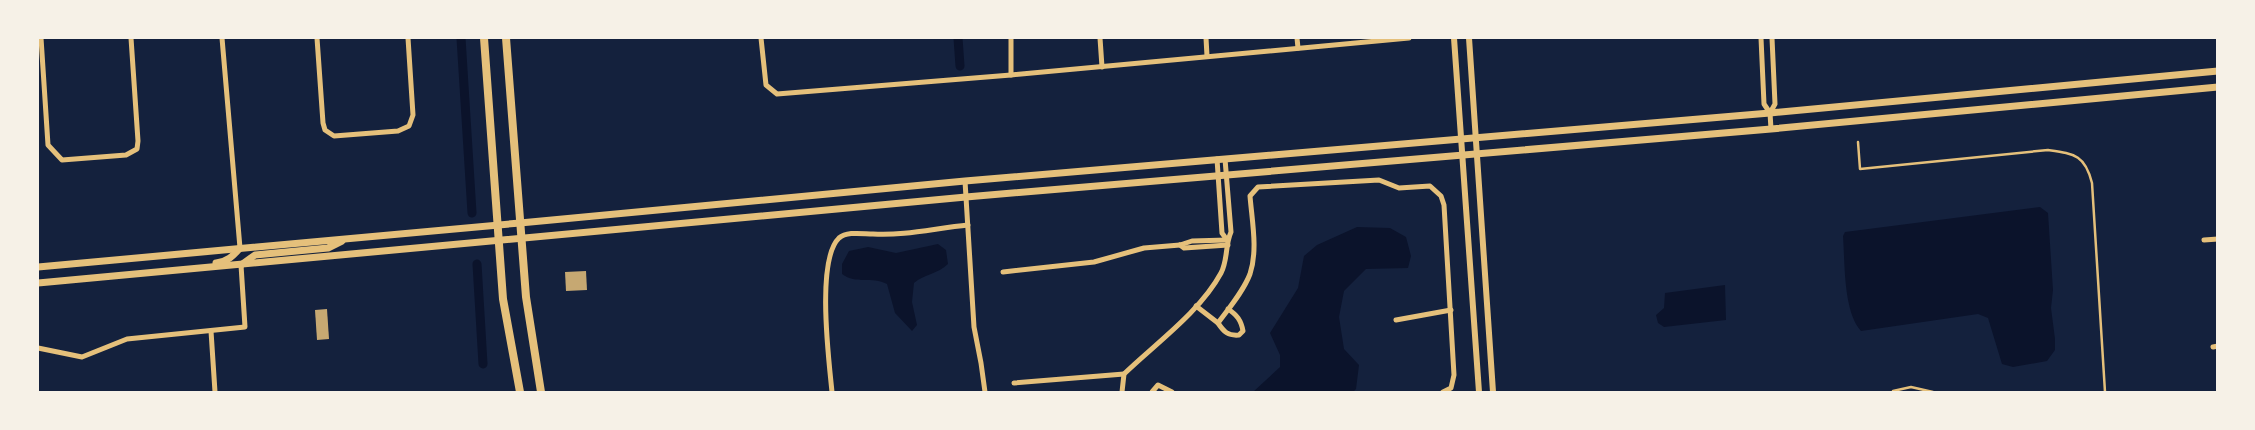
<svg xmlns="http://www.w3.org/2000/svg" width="2255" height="430" font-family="'Work Sans',sans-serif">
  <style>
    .water { fill: #0b132b }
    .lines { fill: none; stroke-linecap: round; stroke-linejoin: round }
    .canal { stroke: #0b132b; stroke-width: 9 }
    .building { fill: #c6a872 }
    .service { stroke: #e5c07b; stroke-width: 2.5 }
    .minor { stroke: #e5c07b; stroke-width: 5 }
    .tertiary { stroke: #e5c07b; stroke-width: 6 }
    .secondary { stroke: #e5c07b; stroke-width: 7 }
    .primary { stroke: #e5c07b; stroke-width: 8 }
  </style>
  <rect width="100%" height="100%" fill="#14213d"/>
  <g class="water">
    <path d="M2040,207L2048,213L2053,290L2051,308L2055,339V350L2047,361L2013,367L2002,364L1988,318L1978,314L1861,331C1843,311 1845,262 1843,236L1845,232Z"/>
    <polygon points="1357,227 1390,228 1406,237 1411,256 1408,268 1366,269 1344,291 1339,317 1344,349 1359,365 1356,389 1353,392 1253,392 1280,367 1280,355 1270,333 1298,288 1304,256 1317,245"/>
    <path d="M938,244L946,250L948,264C938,274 924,274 914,283L912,302L917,325L912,331L895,313L887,284C872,276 856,285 842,274V264L849,251L868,247L896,253Z"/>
    <polygon points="1725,285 1726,320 1664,327 1658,323 1656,315 1664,308 1665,293"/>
  </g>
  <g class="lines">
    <g class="canal">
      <polyline points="461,38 472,213"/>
      <polyline points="958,38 960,66"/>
      <polyline points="477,264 483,364"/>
    </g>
  </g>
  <g class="building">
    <polygon points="586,271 587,290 566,291 565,272"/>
    <polygon points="327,309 329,339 317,340 315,310"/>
  </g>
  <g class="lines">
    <g class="service">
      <path d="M1858,142L1860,169L2048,150C2075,154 2085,155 2092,183L2105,392"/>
      <polyline points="1893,391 1911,387 1933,392"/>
    </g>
    <g class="minor">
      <polyline points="41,38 48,145 62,160 126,155 137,149 138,141 131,38"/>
      <polyline points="222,38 240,248"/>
      <polyline points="317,38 323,123 325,130 334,136 398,131 409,126 413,115 408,38"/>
      <polyline points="761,38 766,85 777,94 1011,75 1409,38"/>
      <polyline points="1011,38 1011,75"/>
      <polyline points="1100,38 1102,67"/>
      <polyline points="1206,38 1207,56"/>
      <polyline points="1297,38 1298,48"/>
      <polyline points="1761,38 1764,104 1770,113 1771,129"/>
      <polyline points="1770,113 1775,104 1772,38"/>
      <polyline points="1217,159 1222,233 1227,240"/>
      <polyline points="965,181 974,327 981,363 985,392"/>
      <polyline points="2204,240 2218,239"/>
      <polyline points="1180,245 1184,248 1228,245"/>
      <polyline points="1003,272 1094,262 1144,248 1180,245 1192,241 1227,240"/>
      <polyline points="1196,306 1218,323"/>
      <path d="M1228,309C1237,315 1241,320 1243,331L1239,335C1228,336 1224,332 1218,323C1229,308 1243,292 1250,274C1258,250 1252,221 1250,196L1258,187L1379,180L1399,188L1430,186L1441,196L1444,205L1454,375L1451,388L1443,392"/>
      <polyline points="1396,320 1451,310"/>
      <polyline points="211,331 215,392"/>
      <polyline points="2213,347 2218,346"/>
      <polyline points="38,348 82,357 127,339 245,327 241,265"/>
      <polyline points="1014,383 1124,374"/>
      <path d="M832,392C829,361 816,260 839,238C847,231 863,234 873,234C904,236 936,228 968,225"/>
      <path d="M1122,392L1124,374C1155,344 1200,312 1221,273C1228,260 1225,245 1231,232L1225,159"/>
      <polyline points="1152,392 1158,385 1172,392"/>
    </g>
    <g class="tertiary">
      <polyline points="1454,38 1479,392"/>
      <polyline points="1469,38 1493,392"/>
    </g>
    <g class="secondary">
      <path d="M216,263C227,262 233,256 240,248"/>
      <polyline points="241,265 255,255 328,248 342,241"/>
      <polyline points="38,267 520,223 965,181 1770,113 2218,71"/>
      <polyline points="38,283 966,197 1771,129 2218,87"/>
    </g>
    <g class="primary">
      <polyline points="484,38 503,299 520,392"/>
      <polyline points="506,38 526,297 541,392"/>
    </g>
  </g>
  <rect width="2255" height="430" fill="none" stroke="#f6f1e7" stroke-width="78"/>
</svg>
